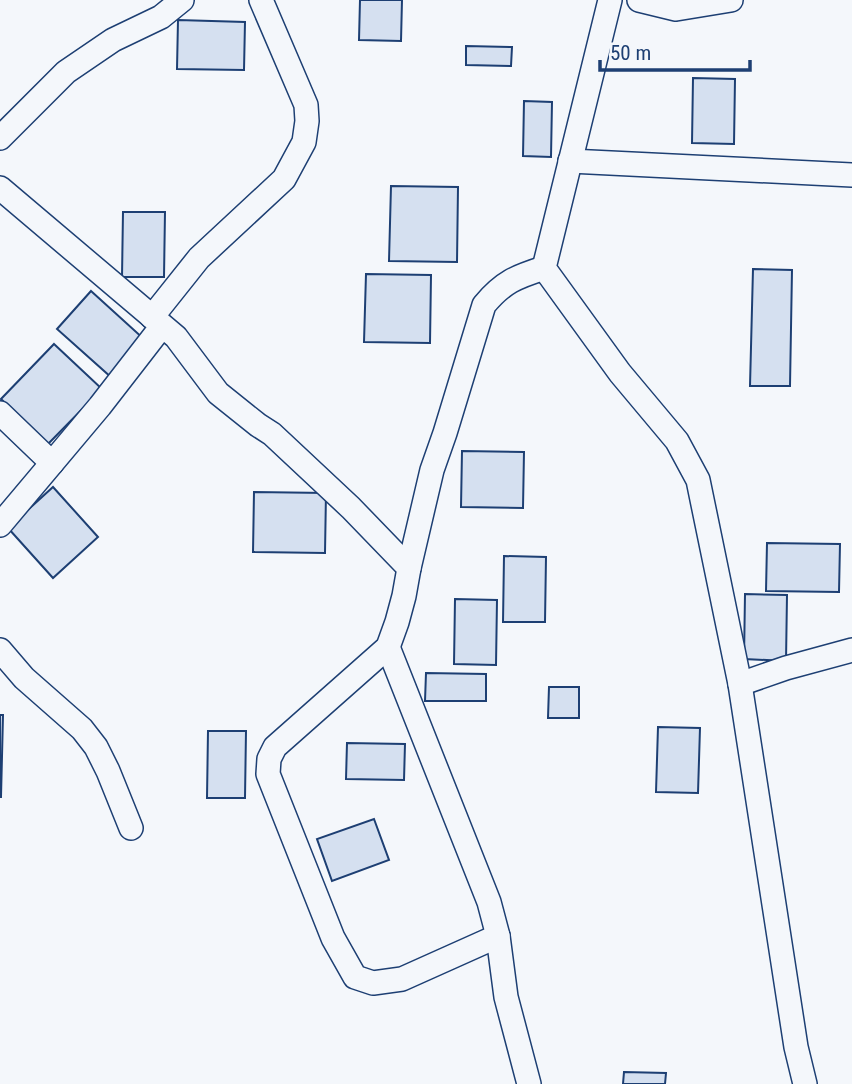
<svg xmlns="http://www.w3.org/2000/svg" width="852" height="1084" font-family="'Roboto Condensed',sans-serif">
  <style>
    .building { fill: #d5e0f0; stroke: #1d3f73; stroke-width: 2 }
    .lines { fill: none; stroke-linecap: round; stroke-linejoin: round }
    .minor-casing { stroke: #1d3f73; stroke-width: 26 }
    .minor { stroke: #f4f7fb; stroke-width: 23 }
  </style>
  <rect width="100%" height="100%" fill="#f4f7fb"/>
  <g class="building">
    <polygon points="360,0 402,0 401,41 359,40"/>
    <polygon points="178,20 245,22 244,70 177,69"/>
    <polygon points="466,46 512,47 511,66 466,65"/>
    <polygon points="693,78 735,79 734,144 692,143"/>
    <polygon points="524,101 552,102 551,157 523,156"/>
    <polygon points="391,186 458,187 457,262 389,261"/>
    <polygon points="123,212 165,212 164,277 122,277"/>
    <polygon points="753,269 792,270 790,386 750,386"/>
    <polygon points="366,274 431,275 430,343 364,342"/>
    <polygon points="91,291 145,340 112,378 57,329"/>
    <polygon points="54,344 102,389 48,444 1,399"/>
    <polygon points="462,451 524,452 523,508 461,507"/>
    <polygon points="53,487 98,537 53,578 8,528"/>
    <polygon points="254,492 326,493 325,553 253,552"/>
    <polygon points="767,543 840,544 839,592 766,591"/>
    <polygon points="504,556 546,557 545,622 503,622"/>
    <polygon points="745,594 787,595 786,661 744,659"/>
    <polygon points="455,599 497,600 496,665 454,664"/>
    <polygon points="426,673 486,674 486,701 425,701"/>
    <polygon points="549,687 579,687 579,718 548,718"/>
    <polygon points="0,715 3,715 1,797 0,797"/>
    <polygon points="658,727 700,728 698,793 656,792"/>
    <polygon points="208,731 246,731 245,798 207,798"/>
    <polygon points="347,743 405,744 404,780 346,779"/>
    <polygon points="374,819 389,860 332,881 317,839"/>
    <polygon points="624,1072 666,1073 665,1084 623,1084"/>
  </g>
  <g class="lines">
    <g class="minor-casing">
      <g id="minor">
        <polyline points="610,0 544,268 620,373 677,441 698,480 740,684 796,1047 805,1084"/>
        <polyline points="639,0 676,9 731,0"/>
        <polyline points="0,138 66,72 113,40 161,17 182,0"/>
        <polyline points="570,161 852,175"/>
        <polyline points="0,188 176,337 218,393 258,425 272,434 351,508 409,568 404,596 397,622 388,647 275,747 269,759 268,774 333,938 355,977 373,983 402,979 498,936"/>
        <polyline points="152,317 199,258 284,179 304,142 307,121 306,105 261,0"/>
        <polyline points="0,413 52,463"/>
        <polyline points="0,525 100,406 162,326"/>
        <path d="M409,568L432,470L445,433L484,305C503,282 516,277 544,268"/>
        <polyline points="388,647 489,902 498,936 506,997 529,1084"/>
        <polyline points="0,650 24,678 82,729 96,747 108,771 131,828"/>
        <polyline points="740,684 786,668 852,650"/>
      </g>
    </g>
    <use href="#minor" class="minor"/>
  </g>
  <path d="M600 60v10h150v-10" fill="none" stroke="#1d3f73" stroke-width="3.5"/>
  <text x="610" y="60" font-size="21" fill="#1d3f73" stroke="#f4f7fb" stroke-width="5" paint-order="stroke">50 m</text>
</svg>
